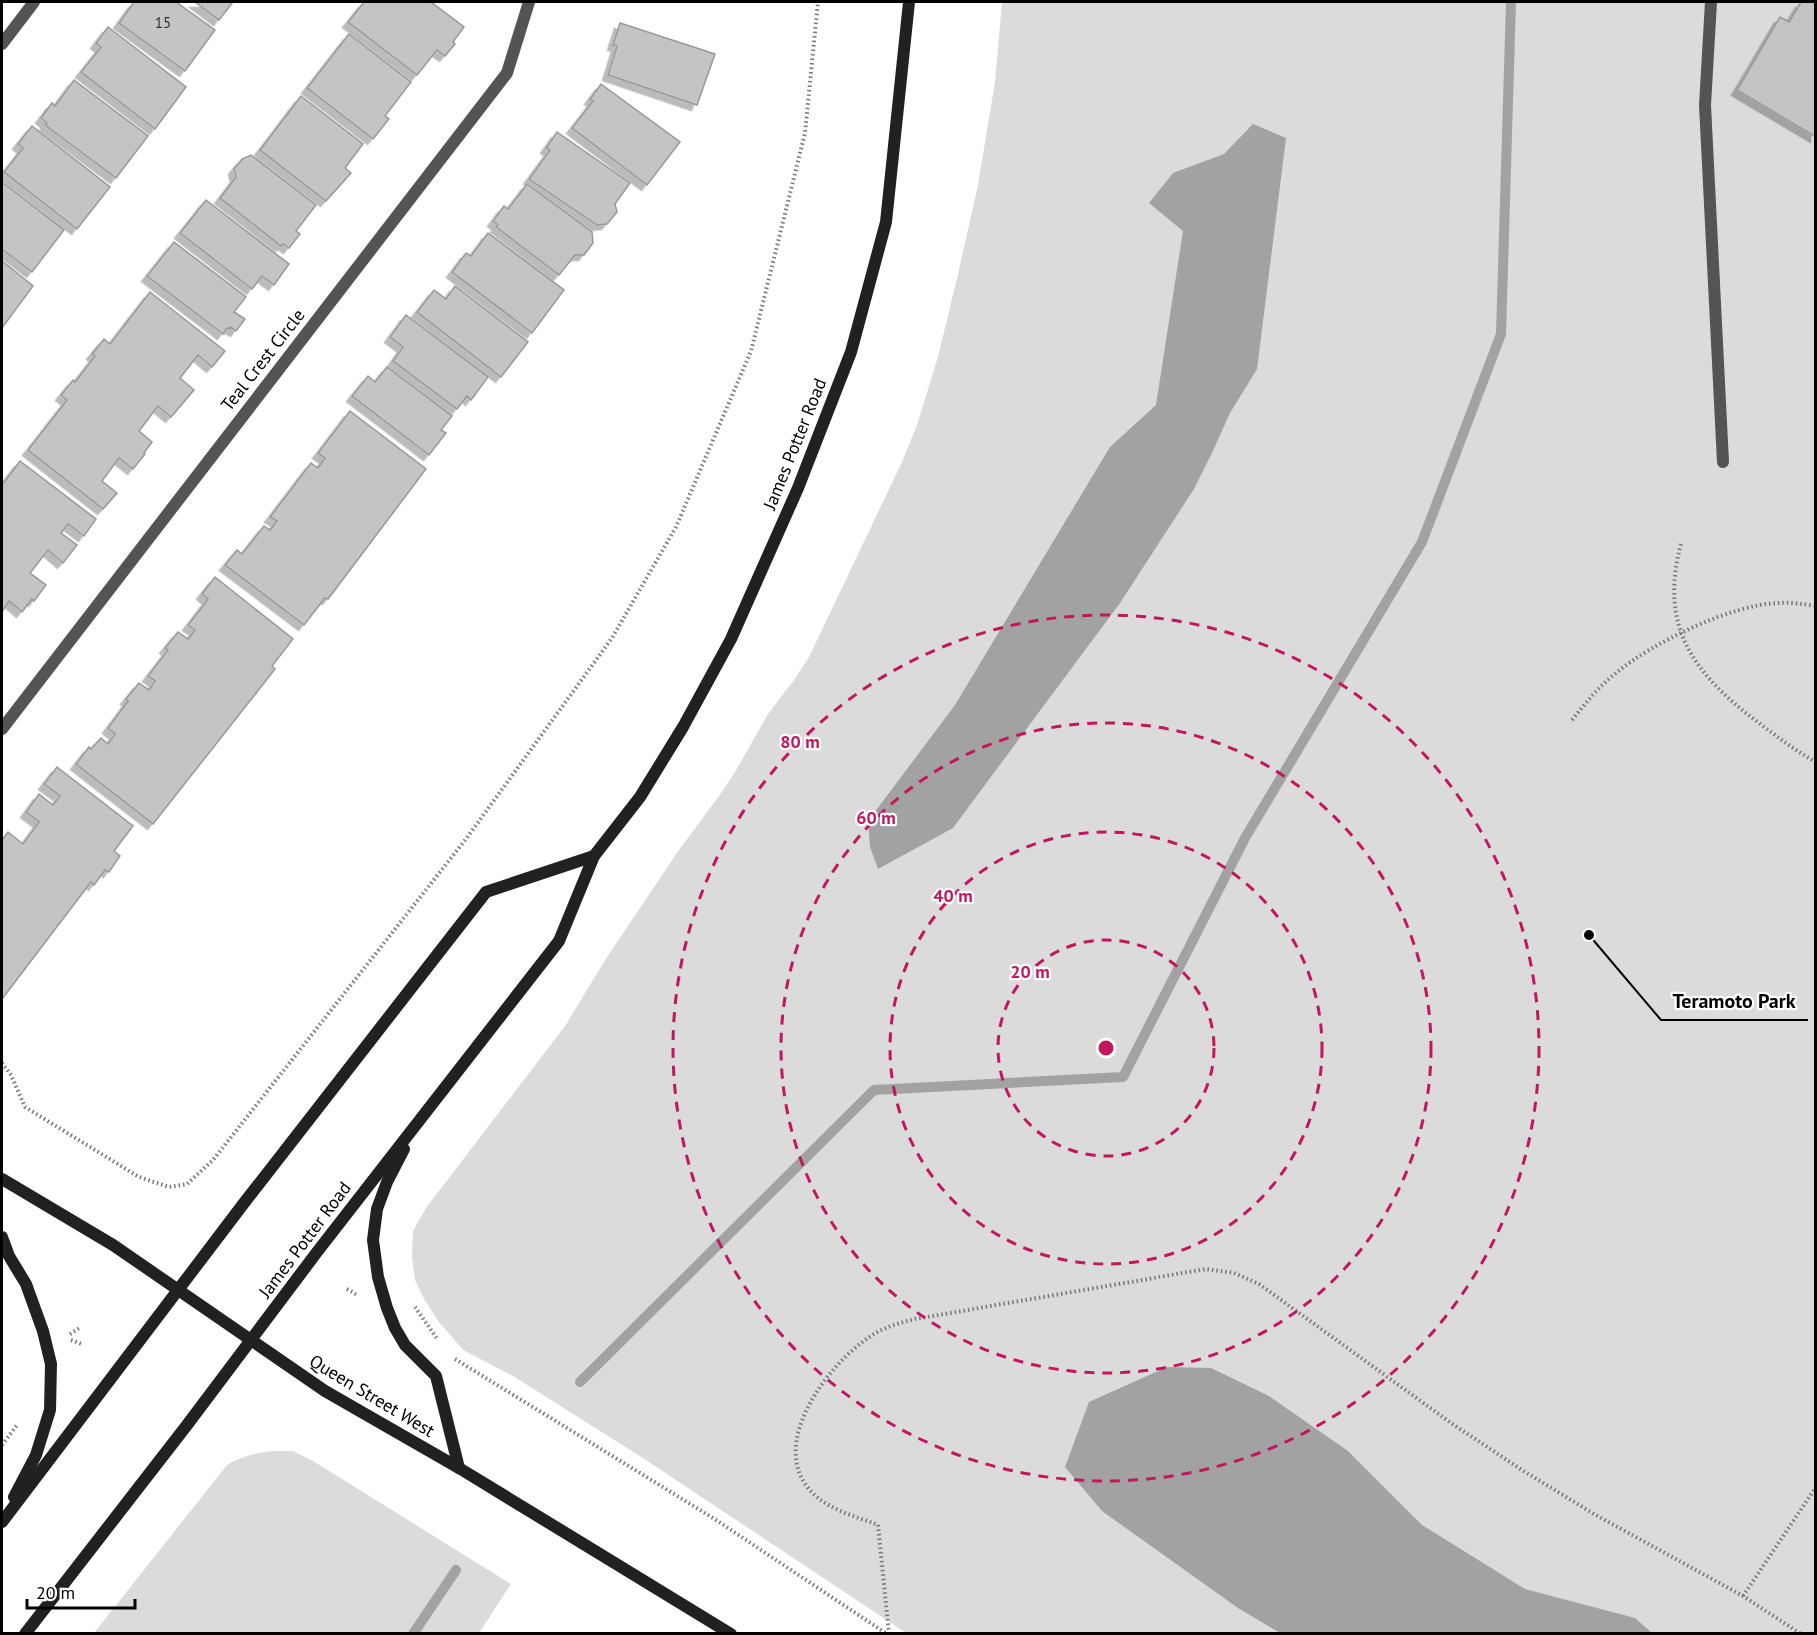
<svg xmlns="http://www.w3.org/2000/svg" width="1817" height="1635" font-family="'PT Sans',sans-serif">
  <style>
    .green { fill: #dbdbdb }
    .water { fill: #a2a2a2 }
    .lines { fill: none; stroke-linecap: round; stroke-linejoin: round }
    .stream { stroke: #a2a2a2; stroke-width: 10 }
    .building { fill: #c4c4c4; stroke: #989898; stroke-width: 1.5; filter: url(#shadow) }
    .path { stroke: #767676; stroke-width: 4; stroke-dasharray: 1.5 3; stroke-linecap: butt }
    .service { stroke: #545454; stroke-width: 12 }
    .minor { stroke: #545454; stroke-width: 12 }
    .secondary { stroke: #212121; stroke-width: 12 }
    .ring { fill: none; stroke: #c2185b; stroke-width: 3; stroke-dasharray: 10 8 }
    .labels { text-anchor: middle; stroke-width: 4.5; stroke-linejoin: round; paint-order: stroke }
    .number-label { font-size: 15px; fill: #313131 }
    .street-label { font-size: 18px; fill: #000; stroke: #fff }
    .centre { fill: #c2185b; stroke: #fff; stroke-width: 3 }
    .ring-label { font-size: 18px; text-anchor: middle; font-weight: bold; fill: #c2185b; stroke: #fff; stroke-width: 4.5; stroke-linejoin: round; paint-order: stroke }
    .leader { fill: none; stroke: #000; stroke-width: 2 }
    .callout-dot { fill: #000; stroke: #fff; stroke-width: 2 }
    .callout-label { font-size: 20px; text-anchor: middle; font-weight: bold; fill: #000; stroke: #fff; stroke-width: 4.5; stroke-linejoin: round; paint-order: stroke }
  </style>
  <defs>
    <filter id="shadow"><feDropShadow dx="-5.5" dy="5.5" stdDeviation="0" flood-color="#0004"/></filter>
  </defs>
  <rect width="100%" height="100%" fill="#fff"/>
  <g class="green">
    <polygon points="1002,2 1815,2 1815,1633 906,1633 646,1460 513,1376 463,1350 439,1322 424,1299 415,1280 412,1257 413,1231 426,1208 565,1026 607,957 679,850 719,796 735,772 768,714 794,680 809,657 902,462 917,425 938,357 958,274 978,185 995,82"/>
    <path d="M276,1451H293L313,1461L511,1584L479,1633H94L227,1465C243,1456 257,1452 276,1451Z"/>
  </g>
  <g class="water">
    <polygon points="1253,124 1286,138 1257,369 1230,413 1212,453 1194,489 1120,603 953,828 878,869 870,847 868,821 955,705 1110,447 1156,405 1183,231 1149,203 1173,173 1224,154"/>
    <polygon points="1167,1367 1211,1368 1269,1396 1348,1451 1422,1525 1525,1589 1635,1618 1652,1633 1280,1633 1238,1608 1102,1511 1065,1467 1089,1402"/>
  </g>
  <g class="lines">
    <g class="stream">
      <polyline points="580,1382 874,1090 1123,1077 1245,838 1422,542 1501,334 1511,2"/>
      <polyline points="413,1634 456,1570"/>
    </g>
  </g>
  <g class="building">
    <polygon points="134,2 176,2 215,30 185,71 119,23"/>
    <polygon points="195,2 233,2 219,20"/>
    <polygon points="364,2 431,2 464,27 453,42 455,44 445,56 437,50 417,75 348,22"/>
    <polygon points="1801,2 1816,2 1816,137 1737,90 1780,17 1789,22"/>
    <polygon points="620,23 715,54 697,105 608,75 617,46 613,45"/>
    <polygon points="108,27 186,87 155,129 81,72 101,47 96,43"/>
    <polygon points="349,34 411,82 385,116 389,119 373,139 307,88"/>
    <polygon points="74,80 148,136 116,178 45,125 47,123 41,118 52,103 55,106"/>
    <polygon points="601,84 680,142 647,185 572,128 593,101 590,99"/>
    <polygon points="301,96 363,144 345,168 351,173 326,201 260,150"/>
    <polygon points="32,126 110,187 77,229 4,172 23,148 18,144"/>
    <polygon points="557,132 630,183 615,204 617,212 607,224 597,225 529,179 550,150 546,148"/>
    <polygon points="251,155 316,205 296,231 300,234 289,248 283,244 281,246 220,198 236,177 234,169 242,159"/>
    <polygon points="2,182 64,230 32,272 2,249"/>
    <polygon points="527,184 592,232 593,243 584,255 575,255 559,275 496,227 498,225 493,221 504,206 508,209"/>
    <polygon points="206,200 289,264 274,285 262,276 252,289 180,233"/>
    <polygon points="488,233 564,290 532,333 452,272 466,253 471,256"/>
    <polygon points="174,242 246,297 234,312 245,319 236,331 230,327 230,329 227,328 223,334 147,276"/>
    <polygon points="2,261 33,286 2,328"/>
    <polygon points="455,286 528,342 501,377 417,312 434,290 446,299"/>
    <polygon points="150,292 225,351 212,367 198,355 180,378 194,390 171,417 158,406 139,431 152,442 144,453 145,454 133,469 119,458 102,481 117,493 103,509 28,450 67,400 61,395 73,380 75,382 95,356 92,354 104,339 110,344"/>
    <polygon points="406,315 488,377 471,400 467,396 457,409 393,361 403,347 390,337"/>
    <polygon points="387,367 452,416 441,430 446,433 429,455 352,396 368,376 375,382"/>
    <polygon points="350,411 426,469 328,599 325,598 304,625 225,565 237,550 242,554 264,526 270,530 277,521 270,517 311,463 318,468 325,458 318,453"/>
    <polygon points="20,461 96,519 84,536 68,524 61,533 77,545 63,563 48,550 30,573 46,585 34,601 32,599 22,612 9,601 2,612 2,485"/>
    <polygon points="215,577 293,639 272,666 275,669 153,824 76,764 89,747 91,749 101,738 108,744 115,734 108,728 128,701 126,699 139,683 149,690 155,681 148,676 168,650 165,648 178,632 188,639 195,630 188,625 208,599 202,594"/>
    <polygon points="57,767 133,826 114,851 120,856 109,872 105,870 94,885 91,882 2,999 2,840 8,832 23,844 39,822 26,812 39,794 53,805 60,796 44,784"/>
  </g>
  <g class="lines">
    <g class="path">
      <path d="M1681,544C1659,625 1692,672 1755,720C1775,735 1794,750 1816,762"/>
      <path d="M1572,720C1586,703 1599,686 1616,673C1652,643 1732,604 1779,603C1791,602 1803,604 1816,606"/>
      <polyline points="2,1063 11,1075 25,1107 139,1177 169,1187 187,1184 213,1160 466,839 612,638 676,527 751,351 805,133 818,2"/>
      <polyline points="347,1289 357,1295"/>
      <polyline points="415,1307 438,1340"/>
      <polyline points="70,1334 81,1327"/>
      <polyline points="71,1340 82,1344"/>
      <polyline points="455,1359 713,1518 887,1634"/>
      <polyline points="2,1445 17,1425"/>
      <polyline points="1743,1596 1816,1487"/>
      <path d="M889,1634L878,1525C855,1516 825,1509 809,1489C769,1442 828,1365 868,1338C882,1328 898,1323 915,1319L1206,1269L1234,1273L1259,1284L1451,1423L1522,1470L1594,1514L1743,1596L1801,1634"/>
    </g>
    <polyline class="service" points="1711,2 1705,105 1723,462"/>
    <g class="minor">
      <polyline points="2,44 34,2"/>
      <polyline points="2,729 507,73 529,2"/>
    </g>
    <g class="secondary">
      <polyline points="404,1149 387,1182 377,1209 373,1240 378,1277 387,1308 395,1328 405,1345 436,1376 459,1468"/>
      <polyline points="2,1179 113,1245 325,1391 459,1468 731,1634"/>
      <polyline points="2,1237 9,1256 26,1284 43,1331 51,1364 50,1410 36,1455 14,1497"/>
      <polyline points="2,1522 244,1203 486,892 594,856"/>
      <polyline points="25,1634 187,1425 317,1252 559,941 594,856 640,797 683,727 731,639 798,488 851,352 886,222 909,2"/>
    </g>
  </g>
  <g class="ring">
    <circle cx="1106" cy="1048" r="108"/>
    <circle cx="1106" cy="1048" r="216"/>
    <circle cx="1106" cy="1048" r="325"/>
    <circle cx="1106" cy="1048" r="433"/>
  </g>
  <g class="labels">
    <g class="number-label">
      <text x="163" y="28">15</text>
    </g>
    <g class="street-label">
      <text transform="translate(263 360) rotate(-52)" y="6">Teal Crest Circle</text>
      <text transform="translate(795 444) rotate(-68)" y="6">James Potter Road</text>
      <text transform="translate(305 1240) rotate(-53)" y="6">James Potter Road</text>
      <text transform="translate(372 1396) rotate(31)" y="6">Queen Street West</text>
    </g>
  </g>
  <circle cx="1106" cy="1048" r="9" class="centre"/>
  <g class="ring-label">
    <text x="800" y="748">80 m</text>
    <text x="876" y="824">60 m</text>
    <text x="953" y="902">40 m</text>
    <text x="1030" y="978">20 m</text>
  </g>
  <path class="leader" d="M1589 935L1661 1020H1808"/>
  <circle class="callout-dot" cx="1589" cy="935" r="6"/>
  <g class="callout-label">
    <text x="1734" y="1008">Teramoto Park</text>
  </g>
  <rect width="1817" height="1635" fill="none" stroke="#000000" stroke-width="6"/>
  <path d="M27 1599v9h108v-9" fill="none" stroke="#000000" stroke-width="3"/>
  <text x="36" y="1599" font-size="18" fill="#000000" stroke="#ffffff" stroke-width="4.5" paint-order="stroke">20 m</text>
</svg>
